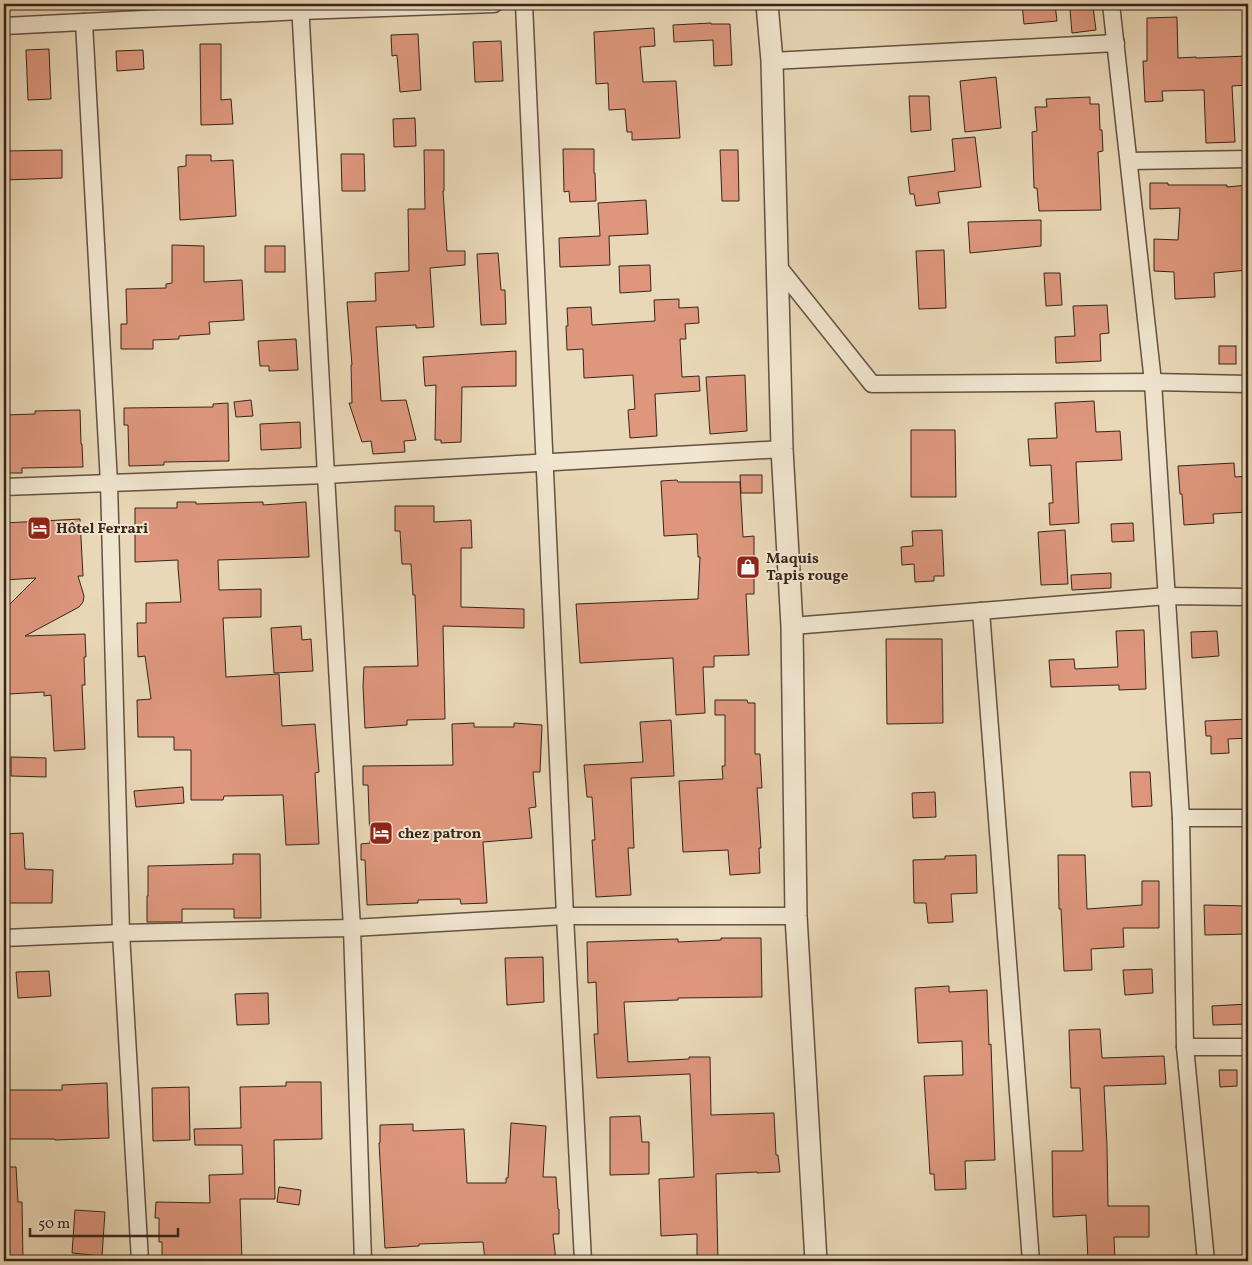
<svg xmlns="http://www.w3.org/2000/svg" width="1252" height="1265" font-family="Vollkorn,serif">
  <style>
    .building { fill: #de977d; stroke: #37241b }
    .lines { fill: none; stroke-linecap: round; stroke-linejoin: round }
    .minor-casing { stroke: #645142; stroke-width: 19 }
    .tertiary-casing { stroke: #645142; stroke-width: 24 }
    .minor { stroke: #f1e6d0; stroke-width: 16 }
    .tertiary { stroke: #f1e6d0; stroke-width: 21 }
    .labels { text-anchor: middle; stroke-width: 4; stroke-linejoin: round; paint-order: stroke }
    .poi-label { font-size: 15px; font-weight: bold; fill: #37241b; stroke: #f1e6d0; text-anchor: start }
  </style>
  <rect width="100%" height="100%" fill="#e9d8b7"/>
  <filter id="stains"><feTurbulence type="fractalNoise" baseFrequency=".004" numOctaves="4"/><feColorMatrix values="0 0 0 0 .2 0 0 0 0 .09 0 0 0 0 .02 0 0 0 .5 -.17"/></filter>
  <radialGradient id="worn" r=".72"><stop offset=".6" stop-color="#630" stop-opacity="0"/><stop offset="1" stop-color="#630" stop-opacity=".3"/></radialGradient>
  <g class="building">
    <polygon points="1022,4 1055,4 1057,21 1024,24"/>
    <polygon points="1093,7 1096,30 1072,33 1070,9"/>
    <polygon points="1177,17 1178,58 1196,57 1196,58 1248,56 1248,85 1232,86 1235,142 1206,143 1204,90 1162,91 1163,101 1145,102 1143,61 1147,61 1147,18"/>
    <polygon points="711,23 711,24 730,24 732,65 714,66 713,40 674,42 673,25"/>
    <polygon points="654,28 655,46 640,47 643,82 676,81 680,138 632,140 632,132 627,132 625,109 609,110 608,83 596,84 594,32"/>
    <polygon points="418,34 421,90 400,92 397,55 392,56 391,35"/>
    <polygon points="501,41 503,81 475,82 473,42"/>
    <polygon points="200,44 221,44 221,100 231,99 233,124 201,125"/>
    <polygon points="49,49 51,99 28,100 26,50"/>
    <polygon points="143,50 144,69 117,71 116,51"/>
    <polygon points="996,77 1001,128 965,132 960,81"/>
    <polygon points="909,96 929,96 931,130 911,132"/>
    <polygon points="1090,97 1090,104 1099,104 1100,130 1102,130 1103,151 1098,152 1101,210 1039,211 1037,188 1034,188 1032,132 1037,131 1035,107 1047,107 1046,99"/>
    <polygon points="415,118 416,146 394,147 393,119"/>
    <polygon points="975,137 981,187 938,192 940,203 916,206 914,194 910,194 908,177 955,171 952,139"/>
    <polygon points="563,149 594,149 594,173 595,173 596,201 570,202 569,191 564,192"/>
    <polygon points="62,150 62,178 4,180 4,151"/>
    <polygon points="424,150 444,150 444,191 443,191 447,251 465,251 465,265 430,268 434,327 416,328 416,325 376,327 381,401 406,400 416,440 404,441 405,452 373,454 371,441 362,442 349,403 352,403 351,365 352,365 347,302 376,301 375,273 409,271 408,209 425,209"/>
    <polygon points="720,150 738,150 739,201 722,201"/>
    <polygon points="341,154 364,154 365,191 342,191"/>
    <polygon points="186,155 211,155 211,161 233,160 236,216 180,220 178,167 186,166"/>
    <polygon points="1150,183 1168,183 1168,185 1227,185 1227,187 1248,185 1248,270 1214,273 1215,297 1175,299 1174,272 1154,271 1154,239 1178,240 1180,208 1150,209"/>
    <polygon points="646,200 648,234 609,236 610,265 560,267 559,238 600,236 598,203"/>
    <polygon points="1041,220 1041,246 970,253 968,222"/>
    <polygon points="172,245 204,246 204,282 242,280 244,320 209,322 210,334 179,336 179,339 153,340 153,349 121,349 121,324 127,324 126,289 166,288 166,284 172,283"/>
    <rect x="265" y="246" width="20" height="26"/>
    <polygon points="944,250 946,308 919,309 916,251"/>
    <polygon points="498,253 501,290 505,290 506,324 481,325 477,254"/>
    <polygon points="650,265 651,291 620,293 619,266"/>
    <polygon points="1044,273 1060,273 1062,305 1046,306"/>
    <polygon points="679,299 679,308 698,307 699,323 685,324 686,339 680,339 682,377 699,376 700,391 655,394 657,436 630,438 628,410 635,409 633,375 584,378 583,349 567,350 566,326 568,326 567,308 591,307 592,325 655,321 654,300"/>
    <polygon points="1107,305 1109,333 1100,334 1101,361 1056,363 1055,337 1075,336 1073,306"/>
    <polygon points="296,339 298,370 269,371 269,366 260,366 258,341"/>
    <rect x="1219" y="346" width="17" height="18"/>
    <polygon points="516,351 516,386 462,387 461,442 441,443 441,440 435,440 436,385 425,386 423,357"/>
    <polygon points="745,375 747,431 710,434 706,377"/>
    <polygon points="251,400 253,416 236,417 234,402"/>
    <polygon points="1094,401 1096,432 1120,431 1122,460 1076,462 1079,523 1050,525 1049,503 1053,503 1051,465 1030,466 1028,439 1057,438 1055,403"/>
    <polygon points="228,403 229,461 164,462 164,465 129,466 128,425 124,425 124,408 213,407 213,404"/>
    <polygon points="80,410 81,444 82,444 83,467 22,468 22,473 4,473 4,415 35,414 35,411"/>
    <polygon points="300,422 301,448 261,450 260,424"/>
    <polygon points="911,430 955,430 956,497 911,497"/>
    <polygon points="1234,463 1235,477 1248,476 1248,512 1213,514 1214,523 1184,525 1182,494 1180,494 1178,466"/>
    <polygon points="740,475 762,475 762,493 741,493"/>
    <polygon points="677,480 678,482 740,482 743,537 754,536 754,594 746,594 749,655 714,656 714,667 703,667 705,713 676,715 673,658 580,663 576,604 698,599 700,557 698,557 697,534 664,536 661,481"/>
    <polygon points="177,502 196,502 196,504 263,502 263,505 306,502 309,557 218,560 219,590 261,589 261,617 223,618 226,677 279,674 282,726 315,724 319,772 315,773 319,844 286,845 283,795 224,796 223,800 191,800 191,750 174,750 174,737 138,737 137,700 151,699 145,656 138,657 137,623 146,623 146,603 181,602 178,568 178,560 135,562 135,508 177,508"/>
    <polygon points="395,506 434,506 434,522 471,520 472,548 461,548 461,607 524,609 524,628 443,626 445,719 407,720 407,725 365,728 363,686 364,667 418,666 415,595 413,595 411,564 402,564 400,531 395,531"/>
    <polygon points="80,519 83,576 78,576 84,596 83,602 79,607 25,636 85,634 86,657 84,657 85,685 82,685 85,749 54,751 51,695 44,696 44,692 9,694 7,658 9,658 8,630 4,627 4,610 36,578 4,580 4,523"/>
    <polygon points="1133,523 1134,541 1112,542 1111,524"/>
    <polygon points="942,530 944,576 934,576 934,581 915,582 914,564 902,565 901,547 913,546 912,531"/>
    <polygon points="1065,530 1068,584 1041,585 1038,532"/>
    <polygon points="1111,573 1111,588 1072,590 1071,575"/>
    <polygon points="301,626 302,640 311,639 313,671 274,673 271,628"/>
    <polygon points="1144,630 1146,689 1119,690 1119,685 1051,687 1049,660 1074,659 1075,669 1118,667 1116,631"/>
    <polygon points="1217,631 1219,656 1192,658 1191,632"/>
    <polygon points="886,639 942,639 943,723 887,724"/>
    <polygon points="715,700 747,700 748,703 755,703 755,754 760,754 762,788 757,788 761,848 759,848 760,873 730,875 728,850 683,852 679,781 723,779 722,766 725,766 725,715 715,715"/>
    <polygon points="1247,719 1248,738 1228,739 1229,753 1211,754 1211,736 1206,736 1205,721"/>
    <polygon points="671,720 674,776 631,778 634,848 628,848 631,895 596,897 592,840 595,840 592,797 587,797 584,765 643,762 640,722"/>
    <polygon points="474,723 474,727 514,727 514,723 542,725 540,772 533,772 536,807 529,808 532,838 483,842 487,903 461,904 460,899 418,900 418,903 367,905 365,860 361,860 361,844 370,843 368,785 363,785 363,766 453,765 452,724"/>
    <polygon points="11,757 46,758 46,777 11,776"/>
    <polygon points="1130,772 1150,772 1152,806 1132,807"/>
    <polygon points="183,787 184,803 136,807 134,791"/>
    <polygon points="935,792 936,817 913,818 912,793"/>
    <polygon points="23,833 25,869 53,870 52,903 4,903 4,834"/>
    <polygon points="233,854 260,854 261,918 234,918 234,909 182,909 182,922 147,922 147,896 148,896 148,866 233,864"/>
    <polygon points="976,855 977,893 951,894 953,922 928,923 926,903 914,903 913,860 945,859 945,856"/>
    <polygon points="1058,855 1085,855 1087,909 1142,905 1142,881 1159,881 1159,928 1123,928 1124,947 1091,949 1092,970 1064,971 1061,909 1059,909"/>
    <polygon points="1204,905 1248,906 1248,934 1205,935"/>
    <polygon points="721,938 761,938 762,997 678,998 678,1000 624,1002 628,1062 689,1059 689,1057 710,1057 711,1115 774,1113 776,1155 778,1155 780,1172 757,1173 757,1172 716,1174 718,1261 697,1261 697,1234 661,1236 659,1179 694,1177 690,1074 597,1078 594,1034 598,1034 596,982 588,983 587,942 678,939 678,942 721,940"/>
    <polygon points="543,957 544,1002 507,1005 505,958"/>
    <polygon points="1152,969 1153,993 1125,995 1123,970"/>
    <polygon points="49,971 51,996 18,998 16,972"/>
    <polygon points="949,986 949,992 987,990 989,1045 991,1044 995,1160 965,1161 966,1189 935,1190 934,1174 930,1174 924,1076 963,1075 962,1041 918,1043 915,988"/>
    <polygon points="268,993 269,1024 237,1025 235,994"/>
    <polygon points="1248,1004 1248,1024 1213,1025 1212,1006"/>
    <polygon points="1100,1029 1102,1058 1164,1056 1166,1084 1104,1086 1107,1145 1108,1206 1149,1206 1149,1237 1114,1237 1115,1261 1088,1261 1086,1215 1053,1217 1052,1151 1083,1151 1080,1088 1071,1088 1069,1030"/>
    <polygon points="1219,1070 1237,1070 1237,1086 1220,1087"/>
    <polygon points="286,1082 321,1082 322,1139 274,1140 275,1199 240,1199 242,1261 162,1261 162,1242 159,1242 159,1218 155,1218 156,1202 210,1203 209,1175 243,1174 242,1145 195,1145 194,1129 241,1128 240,1087 286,1086"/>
    <polygon points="107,1083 109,1138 55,1140 55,1139 4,1139 4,1090 62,1090 62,1085"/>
    <polygon points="189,1087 190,1140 153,1141 152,1088"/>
    <polygon points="640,1116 642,1142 649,1142 649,1174 610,1175 610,1117"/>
    <polygon points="511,1123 546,1126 543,1177 556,1177 558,1209 559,1209 559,1234 553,1234 556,1261 485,1261 483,1242 419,1244 419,1246 385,1248 379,1143 380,1143 380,1125 413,1124 413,1131 464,1129 467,1183 506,1183 506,1178 508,1178"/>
    <polygon points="4,1167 16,1167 18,1202 22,1202 23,1261 4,1261"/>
    <polygon points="279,1187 301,1190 299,1205 277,1202"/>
    <polygon points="75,1210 105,1212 102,1256 72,1253"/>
  </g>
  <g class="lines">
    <g class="minor-casing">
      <g id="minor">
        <polyline points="300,4 326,475 352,928 363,1261"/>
        <polyline points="524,4 565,916 583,1261"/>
        <polyline points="1111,4 1153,382 1181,818 1185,1047 1206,1261"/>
        <polyline points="84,22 109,483 121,933 140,1261"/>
        <polyline points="4,26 301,11 494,4"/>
        <polyline points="772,61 1116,43"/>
        <polyline points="1129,161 1248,159"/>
        <polyline points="777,265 872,384 1153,382 1248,384"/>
        <polyline points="4,487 326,475 782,449"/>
        <polyline points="981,611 1031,1261"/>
        <polyline points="792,626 1167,596 1248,597"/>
        <polyline points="1181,818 1248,818"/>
        <polyline points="4,938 121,933 352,928 565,916 796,916"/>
        <polyline points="1185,1047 1248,1047"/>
      </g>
    </g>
    <g class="tertiary-casing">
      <polyline id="tertiary" points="767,4 772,61 782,449 792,626 796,916 816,1261"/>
    </g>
    <use href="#minor" class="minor"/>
    <use href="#tertiary" class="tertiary"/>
  </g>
  <defs>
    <g id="hotel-square" transform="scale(1.25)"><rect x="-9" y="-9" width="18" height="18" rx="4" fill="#8f2418" stroke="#f1e6d0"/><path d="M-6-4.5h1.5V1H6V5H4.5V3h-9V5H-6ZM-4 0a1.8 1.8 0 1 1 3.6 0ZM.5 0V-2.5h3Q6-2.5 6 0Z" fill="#fff"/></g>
    <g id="shop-square" transform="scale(1.25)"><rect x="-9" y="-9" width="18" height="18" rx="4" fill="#8f2418" stroke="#f1e6d0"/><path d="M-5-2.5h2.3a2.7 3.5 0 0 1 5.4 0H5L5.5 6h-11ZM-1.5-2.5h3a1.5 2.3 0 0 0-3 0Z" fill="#fff"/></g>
  </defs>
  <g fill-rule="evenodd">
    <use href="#hotel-square" x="39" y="528"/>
    <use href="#shop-square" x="748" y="567"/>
    <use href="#hotel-square" x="381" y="833"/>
  </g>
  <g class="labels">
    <g class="poi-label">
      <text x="56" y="533">Hôtel Ferrari</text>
      <text x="766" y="563">Maquis<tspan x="766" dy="17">Tapis rouge</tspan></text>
      <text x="398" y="838">chez patron</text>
    </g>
  </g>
  <rect width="1252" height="1265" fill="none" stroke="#e9d8b7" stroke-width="20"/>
  <rect x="5" y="5" width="1242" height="1255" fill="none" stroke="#37241b" stroke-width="2.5"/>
  <rect x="10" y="10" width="1232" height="1245" fill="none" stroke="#37241b"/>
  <path d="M30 1228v8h148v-8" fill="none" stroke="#37241b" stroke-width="2.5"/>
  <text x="38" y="1228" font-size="15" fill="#37241b" stroke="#f1e6d0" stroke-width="4" paint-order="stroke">50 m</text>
  <rect width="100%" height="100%" filter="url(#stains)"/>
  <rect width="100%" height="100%" fill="url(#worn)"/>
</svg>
